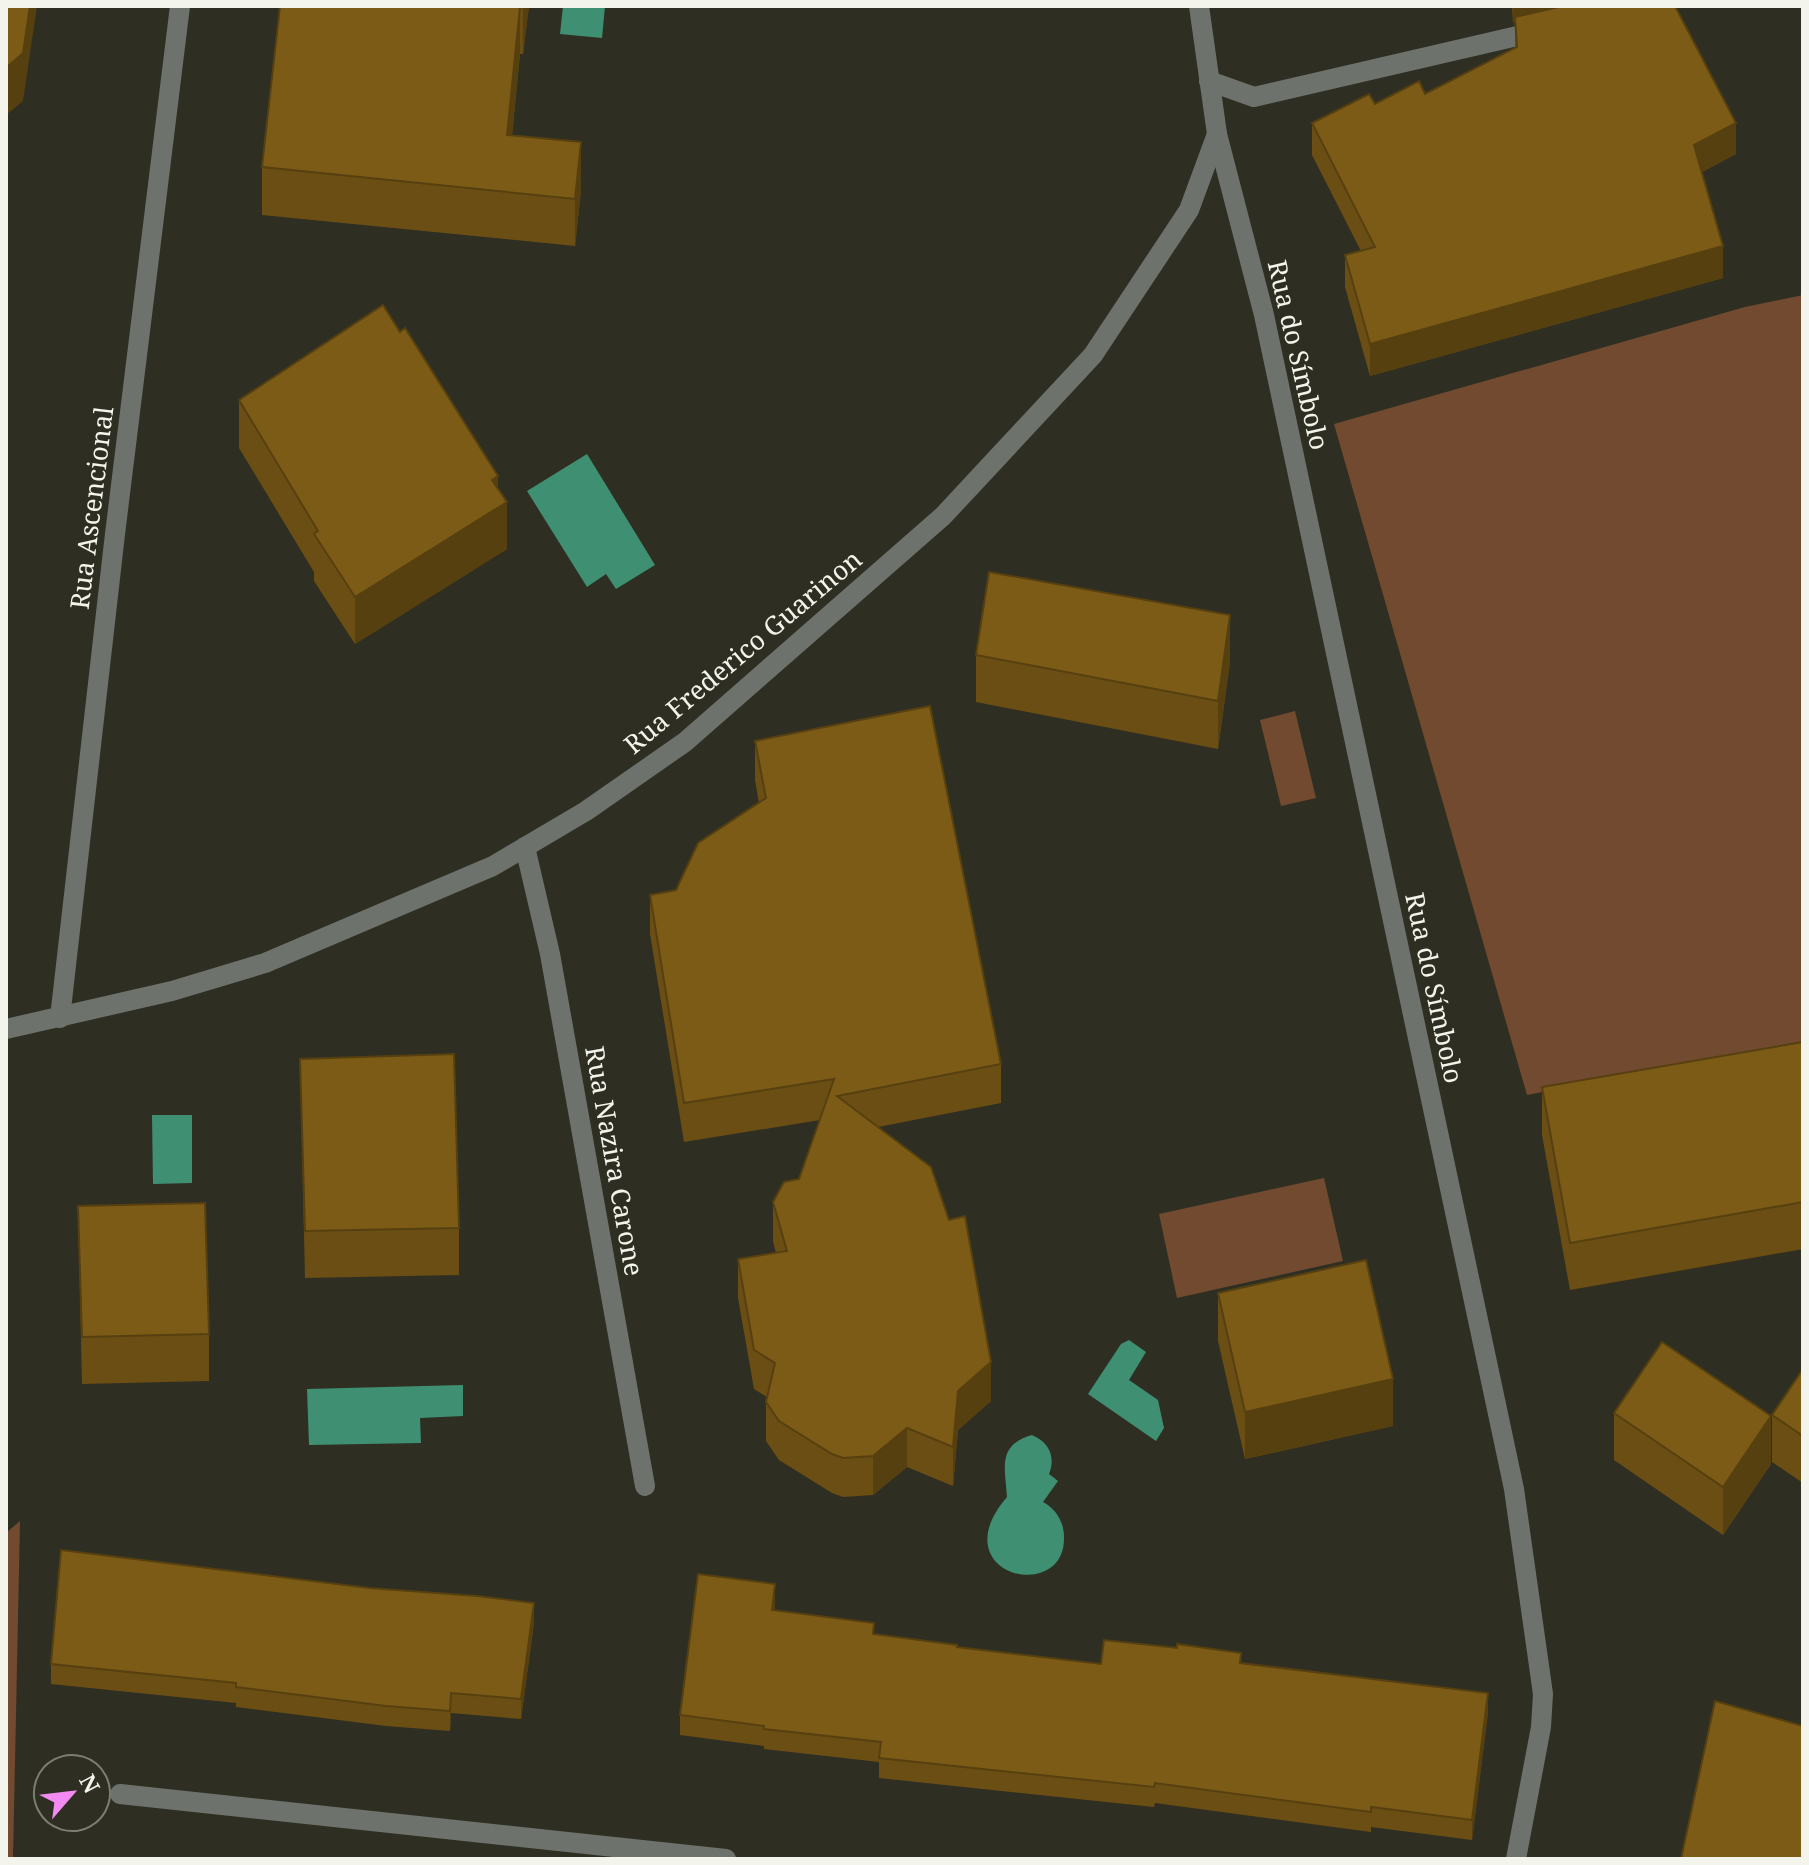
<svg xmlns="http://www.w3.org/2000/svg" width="1809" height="1865" font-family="'Noto Serif',serif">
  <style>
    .green { fill: #724a30 }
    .water { fill: #3f9072 }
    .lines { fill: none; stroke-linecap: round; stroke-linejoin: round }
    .lane { stroke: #6e726d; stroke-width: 20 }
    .street { stroke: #6e726d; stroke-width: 20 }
    .wall { fill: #6b4e14 }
    .shaded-wall { fill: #574010 }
    .building { fill: #7c5b17; stroke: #574010; stroke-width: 2 }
    .labels { text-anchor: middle; stroke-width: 7; stroke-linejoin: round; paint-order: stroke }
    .street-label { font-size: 26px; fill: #f3f4eb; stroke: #2e2f22 }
  </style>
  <rect width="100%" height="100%" fill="#2e2f22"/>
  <g class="green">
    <polygon points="1803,295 1803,1041 1527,1095 1334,424 1745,307"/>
    <polygon points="1295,711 1316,798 1281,806 1260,720"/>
    <polygon points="1324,1178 1343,1261 1177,1298 1159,1214"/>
    <polygon points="20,1521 13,1859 6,1859 6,1533"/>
  </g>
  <g class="water">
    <polygon points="563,6 605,6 602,38 560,34"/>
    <polygon points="587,454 655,565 616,589 606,574 587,587 527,491"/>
    <polygon points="152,1115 192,1115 192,1183 153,1184"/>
    <polygon points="1129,1340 1146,1352 1129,1380 1158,1400 1164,1428 1156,1441 1088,1394 1121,1344"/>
    <polygon points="463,1385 463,1416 420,1418 421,1443 309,1445 307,1389"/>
    <path d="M1032,1435C1049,1442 1056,1457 1049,1474L1058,1481L1043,1502C1056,1509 1064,1522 1064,1537C1066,1605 940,1575 1007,1497C1005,1467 997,1445 1032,1435Z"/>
  </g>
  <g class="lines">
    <polyline class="lane" points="1209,81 1254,97 1539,31"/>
    <g class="street">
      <polyline points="1199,6 1217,134 1264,315 1514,1489 1543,1694 1541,1727 1516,1859"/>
      <polyline points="525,847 550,954 645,1486"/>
      <polyline points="60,1018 115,534 180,6"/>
      <polyline points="6,1029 172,991 265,963 493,866 586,811 685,742 943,516 1093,355 1189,210 1217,134"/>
      <polyline points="120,1794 726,1859"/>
    </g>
  </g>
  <g class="wall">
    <polygon points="280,6 529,6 523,54 520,54 512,136 581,190 575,246 262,215 262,167"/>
    <polygon points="1512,6 1675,6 1736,154 1702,172 1723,278 1370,376 1345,287 1345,255 1361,251 1312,155 1312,123 1375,104 1425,94 1515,48 1515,22 1513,23"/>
    <polygon points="239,400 498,488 507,549 355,644 314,581 314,572 239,448"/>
    <polygon points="976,655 1230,662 1218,749 976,702"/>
    <polygon points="755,741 1001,1064 1001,1103 878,1127 991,1401 958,1430 953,1486 907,1467 873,1495 843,1497 832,1493 779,1460 766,1441 766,1402 767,1397 754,1389 738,1298 738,1259 776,1253 773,1241 773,1202 799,1179 820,1120 684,1142 650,934 650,895 676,890 759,803 755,780"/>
    <polygon points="1803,1042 1803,1249 1570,1290 1542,1135 1542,1087"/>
    <polygon points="300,1059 459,1228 459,1275 305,1278"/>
    <polygon points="78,1206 209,1334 209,1381 82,1384"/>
    <polygon points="1218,1293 1393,1426 1245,1459 1218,1341"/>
    <polygon points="1803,1369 1803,1483 1772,1462 1772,1415"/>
    <polygon points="1614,1413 1771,1464 1723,1535 1614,1460"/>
    <polygon points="775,1604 774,1610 874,1634 957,1647 1101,1664 1241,1663 1488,1712 1472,1840 1371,1827 1371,1832 1155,1803 1154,1807 879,1778 879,1762 764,1749 764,1746 680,1735 680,1715"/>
    <polygon points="534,1623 521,1719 451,1713 450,1731 386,1726 236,1707 236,1703 51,1684 51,1664"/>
  </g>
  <g class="shaded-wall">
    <polygon points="30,6 37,6 23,101 6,115 6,68"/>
    <polygon points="523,6 529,6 523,54"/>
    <polygon points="1513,6 1585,6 1513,23"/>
    <polygon points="520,7 520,54 507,182 507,135"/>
    <polygon points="1736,123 1736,154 1694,176 1694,145"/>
    <polygon points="581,142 581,190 575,246 575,199"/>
    <polygon points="1723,246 1723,278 1370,376 1370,344"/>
    <polygon points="498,476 498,508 507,502 507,549 355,644 355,597"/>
    <polygon points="1230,615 1230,662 1218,749 1218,701"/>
    <polygon points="991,1362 991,1401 958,1430 953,1486 953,1447 958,1391"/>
    <polygon points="1393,1379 1393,1426 1245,1459 1245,1412"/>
    <polygon points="1771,1416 1771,1464 1723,1535 1723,1487"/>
    <polygon points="907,1428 907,1467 873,1495 873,1456"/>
    <polygon points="775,1584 775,1604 772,1630 772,1610"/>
    <polygon points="534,1603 534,1623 521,1719 521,1699"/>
    <polygon points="451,1693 451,1713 450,1731 450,1711"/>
    <polygon points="1488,1693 1488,1712 1472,1840 1472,1820"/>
  </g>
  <g class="building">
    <polygon points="6,6 30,6 23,53 6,68"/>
    <polygon points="280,6 523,6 520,7 507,135 581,142 575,199 262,167"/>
    <polygon points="1563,6 1675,6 1736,123 1694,145 1723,246 1370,344 1345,255 1375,247 1312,123 1369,94 1375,104 1419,81 1425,94 1517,47 1515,17"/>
    <polygon points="383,305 400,332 405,328 498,476 492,480 507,502 355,597 314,534 318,531 239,400"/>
    <polygon points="989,572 1230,615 1218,701 976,655"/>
    <polygon points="930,706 1001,1064 837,1096 931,1167 949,1220 965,1216 991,1362 958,1391 953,1447 907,1428 873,1456 843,1458 832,1454 779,1421 766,1402 775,1363 754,1350 738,1259 787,1251 773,1202 784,1182 799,1179 834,1079 684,1103 650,895 676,890 698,843 766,798 755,741"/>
    <polygon points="1803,1042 1803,1202 1570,1243 1542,1087"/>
    <polygon points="454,1054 459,1228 305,1231 300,1059"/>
    <polygon points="205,1203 209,1334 82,1337 78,1206"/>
    <polygon points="1366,1260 1393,1379 1245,1412 1218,1293"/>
    <polygon points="1662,1342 1771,1416 1723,1487 1614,1413"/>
    <polygon points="1803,1369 1803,1436 1772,1415"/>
    <polygon points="61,1550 369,1588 477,1596 534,1603 521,1699 451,1693 450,1711 386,1706 236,1687 236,1683 51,1664"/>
    <polygon points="698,1574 775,1584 772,1610 874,1623 873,1634 957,1645 957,1647 1101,1664 1104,1640 1177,1648 1177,1644 1241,1653 1240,1663 1488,1693 1472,1820 1371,1807 1371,1812 1155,1783 1154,1787 879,1758 881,1742 764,1729 764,1726 680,1715"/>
    <polygon points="1715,1701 1803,1726 1803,1859 1681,1859"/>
  </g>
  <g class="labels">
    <g class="street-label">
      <text transform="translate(1298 355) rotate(77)" y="9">Rua do Símbolo</text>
      <text transform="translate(92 508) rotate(-83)" y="9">Rua Ascencional</text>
      <text transform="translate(743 652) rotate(-40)" y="9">Rua Frederico Guarinon</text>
      <text transform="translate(1434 988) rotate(78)" y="9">Rua do Símbolo</text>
      <text transform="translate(614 1161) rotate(80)" y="9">Rua Nazira Carone</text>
    </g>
  </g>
  <rect width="1809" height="1865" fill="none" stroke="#f3f4eb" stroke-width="16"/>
  <g transform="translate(72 1793) rotate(62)"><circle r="38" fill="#2e2f22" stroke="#7d7e72" stroke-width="2"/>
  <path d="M0-6L14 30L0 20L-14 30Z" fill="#f38af1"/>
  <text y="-12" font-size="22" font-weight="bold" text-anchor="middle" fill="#f3f4eb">N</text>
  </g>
</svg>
